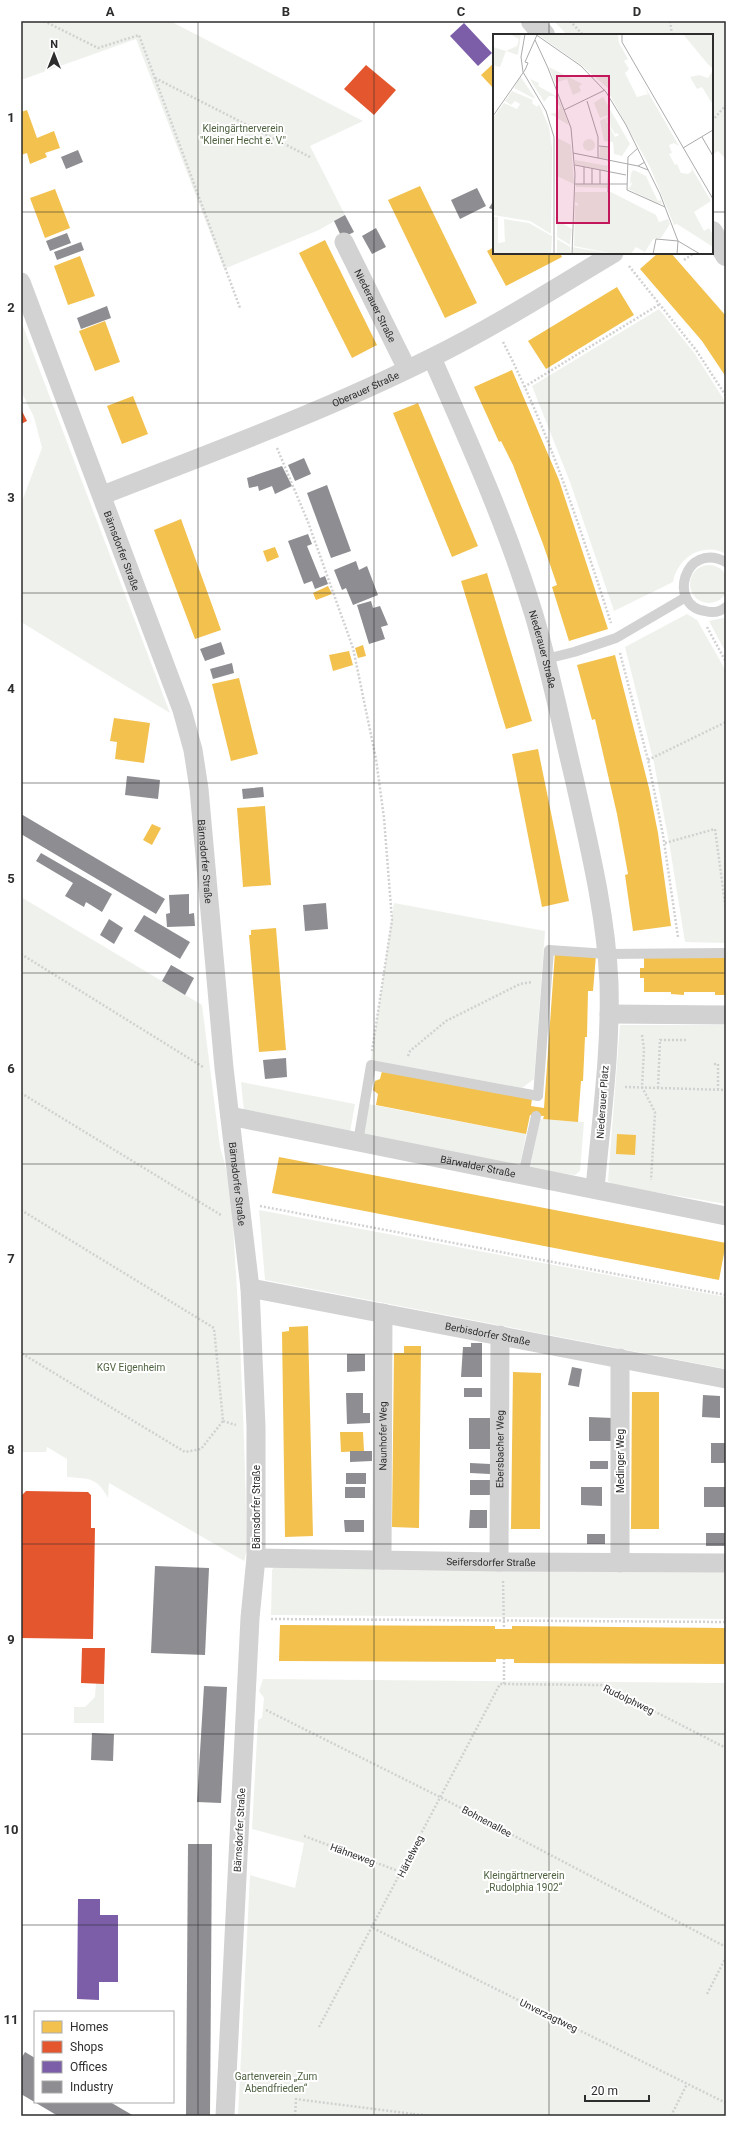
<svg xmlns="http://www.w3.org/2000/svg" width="747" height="2137" font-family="Roboto,sans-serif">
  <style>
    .green { fill: #eff2ec }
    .homes { fill: #f2c14e }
    .shops { fill: #e4572e }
    .offices { fill: #7b5ea7 }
    .industry { fill: #8d8d92 }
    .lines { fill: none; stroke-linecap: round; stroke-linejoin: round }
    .path { stroke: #d1d1d1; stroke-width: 2.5; stroke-dasharray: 2 2; stroke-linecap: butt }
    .service { stroke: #d2d2d2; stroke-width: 10 }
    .minor { stroke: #d2d2d2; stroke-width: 19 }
    .tertiary { stroke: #d2d2d2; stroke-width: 22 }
    .grid { fill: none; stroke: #2d2d2d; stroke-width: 1; stroke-opacity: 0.55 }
    .labels { text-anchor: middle; stroke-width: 4; stroke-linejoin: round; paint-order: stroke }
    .park-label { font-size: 10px; fill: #4f6240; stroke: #fff }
    .street-label { font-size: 10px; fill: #2d2d2d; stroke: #fff }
    .inset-road { fill: none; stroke: #ababab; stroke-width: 1 }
    .view { fill: #c2185b; fill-opacity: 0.15; stroke: #c2185b; stroke-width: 2 }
    .inset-edge { fill: none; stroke: #2d2d2d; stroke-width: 2 }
    .neatline { fill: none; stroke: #2d2d2d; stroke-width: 1.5 }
    .grid-label { font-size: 13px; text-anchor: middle; font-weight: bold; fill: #2d2d2d }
  </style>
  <rect width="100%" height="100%" fill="#fff"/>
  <g class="green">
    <polygon points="21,21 170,21 363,121 310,146 345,215 319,230 224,269 136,39 21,80"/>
    <polygon points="554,21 726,21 726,159 718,151 712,155 712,35 567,35"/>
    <path d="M659,309L695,354L726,403V554C703,541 677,558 673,582L614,611L570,482L532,386Z"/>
    <polygon points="21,321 170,713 21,622 21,504 42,448 34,417 21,391"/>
    <circle cx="709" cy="584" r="19"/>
    <polygon points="687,614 697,620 726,671 726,943 685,942 670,848 654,763 625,647"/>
    <polygon points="726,617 726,653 709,621"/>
    <path d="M21,897L202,1005L220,1147C233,1187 233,1231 236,1273C242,1365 245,1457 247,1550L244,1561L109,1483L108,1498C97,1477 90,1479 67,1477V1459L47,1447L46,1452H21Z"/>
    <polygon points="394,903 545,931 534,1079 522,1088 371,1060"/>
    <polygon points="620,1025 726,1025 726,1204 614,1185 608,1181"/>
    <polygon points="241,1082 355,1104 350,1132 244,1111"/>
    <polygon points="368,1104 526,1134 520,1165 363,1135"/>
    <polygon points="540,1119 584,1122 580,1171 575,1175 530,1169"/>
    <polygon points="259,1210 726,1297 726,1369 265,1280"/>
    <polygon points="274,1567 726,1571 726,1619 271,1615 272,1570"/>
    <polygon points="263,1679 726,1683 726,2116 238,2116 250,1875 295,1888 304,1843 252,1829 258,1720 262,1718 264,1698 259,1691"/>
    <polygon points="96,1683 104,1684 104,1723 74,1723 74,1707 85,1707 95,1697"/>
  </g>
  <g class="homes">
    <polygon points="494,63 494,89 481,75"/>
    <polygon points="27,110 37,138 54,131 60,148 45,153 47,157 30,164 27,153 21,155 21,112"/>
    <polygon points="420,186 477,303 445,318 388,200"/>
    <polygon points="55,189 70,228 45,238 30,198"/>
    <polygon points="325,240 377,345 352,358 299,253"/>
    <polygon points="494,247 494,253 560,253 562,257 506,286 487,251"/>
    <polygon points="658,253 671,253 726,316 726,377 702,341 640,269"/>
    <polygon points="80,256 95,296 68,305 54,266"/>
    <polygon points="617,287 634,315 546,369 528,341"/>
    <polygon points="105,321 120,362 95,371 79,331"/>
    <polygon points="512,370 559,480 608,629 569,641 552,587 557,585 543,544 513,465 501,441 499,442 474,387"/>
    <polygon points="133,396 148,434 122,444 107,406"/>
    <polygon points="418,403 478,546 452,557 393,413"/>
    <polygon points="181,519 221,630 195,639 154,530"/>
    <polygon points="275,547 279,557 267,562 263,551"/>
    <polygon points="487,573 532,721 506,729 461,581"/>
    <polygon points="328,586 332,594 316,600 313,593"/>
    <polygon points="363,645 366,656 358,658 355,648"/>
    <polygon points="349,651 353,665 333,671 329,655"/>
    <polygon points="615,655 649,788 658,833 671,926 633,931 625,875 628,874 617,814 595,719 592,720 577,665"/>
    <polygon points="239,678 258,754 231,761 212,684"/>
    <polygon points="114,718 150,723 144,763 115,759 117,742 110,741"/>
    <polygon points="538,749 569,901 542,907 512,754"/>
    <polygon points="265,806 271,885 243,887 237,808"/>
    <polygon points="152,824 161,828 152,845 143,840"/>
    <polygon points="276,928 286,1050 259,1052 249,935 251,935 251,930"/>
    <polygon points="555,952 596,955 593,991 588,991 587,1037 585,1037 583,1081 581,1081 578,1122 543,1119 544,1116 530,1115 526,1134 376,1105 378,1094 373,1090 375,1081 380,1079 382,1071 532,1099 531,1106 544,1108"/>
    <polygon points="644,956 726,956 726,995 715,995 715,992 684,992 684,995 671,994 671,992 644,992 644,978 640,978 640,968 644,968"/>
    <polygon points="617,1134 636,1135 635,1155 616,1154"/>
    <polygon points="279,1157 726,1243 719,1280 272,1193"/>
    <polygon points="308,1326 313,1536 285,1537 282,1332 289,1331 289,1327"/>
    <polygon points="404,1346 421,1346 419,1528 392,1527 394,1353 404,1353"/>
    <polygon points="513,1372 541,1373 540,1529 511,1529"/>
    <polygon points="632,1392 659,1392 659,1529 631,1529"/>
    <polygon points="340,1432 363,1432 364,1451 341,1452"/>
    <polygon points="280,1625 495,1626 495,1629 512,1629 512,1626 726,1628 726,1664 514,1663 514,1659 496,1659 496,1662 279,1661"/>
  </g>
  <g class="shops">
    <polygon points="366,65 396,90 374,115 344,89"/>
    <polygon points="21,409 27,421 21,424"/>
    <polygon points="26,1491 88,1492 91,1495 91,1528 95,1528 93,1639 21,1638 21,1496"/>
    <polygon points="82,1648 105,1648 104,1684 81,1683"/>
  </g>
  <g class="offices">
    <polygon points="464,23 492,53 478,66 450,36"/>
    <polygon points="78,1899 100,1899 100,1915 118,1915 118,1982 99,1982 99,2000 77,1999"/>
  </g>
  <g class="industry">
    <polygon points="78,150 83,162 66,169 61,157"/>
    <polygon points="477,188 486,206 460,219 451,200"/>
    <polygon points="494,200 494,210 489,208"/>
    <polygon points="345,215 354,232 342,238 334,221"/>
    <polygon points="376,228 386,247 372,254 362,236"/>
    <polygon points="67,233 71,243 50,251 46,241"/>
    <polygon points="81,242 84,250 57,260 54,252"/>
    <polygon points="107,306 111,318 81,329 77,318"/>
    <polygon points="304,458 311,474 295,481 288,465"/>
    <polygon points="282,466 292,486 275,494 272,486 259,491 258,486 249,488 247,478"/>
    <polygon points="327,485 351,551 331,558 307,493"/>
    <polygon points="308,534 312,544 307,546 320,578 325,576 328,584 315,589 312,581 304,584 288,541"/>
    <polygon points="356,561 359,570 367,566 378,595 353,605 346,588 342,590 334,570"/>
    <polygon points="371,601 373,608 380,606 388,625 381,627 385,639 369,644 357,605"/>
    <polygon points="221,642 225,654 205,661 200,649"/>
    <polygon points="232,663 234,673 213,679 210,669"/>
    <polygon points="127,776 160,780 158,799 125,795"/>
    <polygon points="263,787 264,797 243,799 242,789"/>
    <polygon points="21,814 165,899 156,914 21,834"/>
    <polygon points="41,853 112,894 102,912 86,902 84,907 65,896 73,883 36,861"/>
    <polygon points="189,894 189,914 194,913 195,926 167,927 166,914 170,913 169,895"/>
    <polygon points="326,903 328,929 305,931 303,905"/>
    <polygon points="144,915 190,942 180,959 134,931"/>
    <polygon points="109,919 123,928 114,944 100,935"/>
    <polygon points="171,965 194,978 185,995 162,981"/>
    <polygon points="286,1058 287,1077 265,1079 263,1060"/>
    <polygon points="471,1343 482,1343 482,1377 461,1377 463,1347 471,1347"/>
    <polygon points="347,1354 365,1354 365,1371 347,1372"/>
    <polygon points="572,1367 582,1369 579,1387 568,1385"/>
    <rect x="464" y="1388" width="18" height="9"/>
    <polygon points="346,1393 363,1393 363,1413 370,1413 370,1423 347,1424"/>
    <polygon points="703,1395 720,1396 720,1418 702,1417"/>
    <polygon points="589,1417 613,1418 613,1441 589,1441"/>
    <rect x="469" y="1418" width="21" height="31"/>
    <rect x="711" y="1443" width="15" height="20"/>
    <polygon points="350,1451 372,1451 372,1461 350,1462"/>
    <rect x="590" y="1461" width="18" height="8"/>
    <polygon points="470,1463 490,1464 490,1474 470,1473"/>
    <rect x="346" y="1473" width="20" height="11"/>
    <rect x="470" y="1480" width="20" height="15"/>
    <rect x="345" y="1487" width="20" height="11"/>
    <polygon points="581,1487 602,1487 602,1506 581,1505"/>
    <polygon points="704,1487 726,1487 725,1507 704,1507"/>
    <polygon points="470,1510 487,1510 487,1528 469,1528"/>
    <polygon points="344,1520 364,1520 364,1532 345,1532"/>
    <rect x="706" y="1533" width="20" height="13"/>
    <rect x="587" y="1534" width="18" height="10"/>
    <polygon points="155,1566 209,1568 205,1655 151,1653"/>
    <polygon points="204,1686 227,1687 221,1803 197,1802"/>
    <polygon points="92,1733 114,1734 113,1761 91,1760"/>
    <polygon points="188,1844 212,1844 210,2116 186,2116"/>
    <polygon points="25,2052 35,2058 35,2102 110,2102 134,2116 58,2116 21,2094 21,2059"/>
  </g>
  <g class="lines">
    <g class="path">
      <polyline points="44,21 98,48 139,35 240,308"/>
      <polyline points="570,21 583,35"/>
      <polyline points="670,21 672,35"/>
      <polyline points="155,78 310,157"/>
      <polyline points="712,121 726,105"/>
      <polyline points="684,260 694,253"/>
      <polyline points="629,266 696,350 726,396"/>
      <path d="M503,342C549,431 580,528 611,623"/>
      <polyline points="524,387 660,304"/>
      <polyline points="277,448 308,522 353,648 376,759 384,818 392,920 372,1051"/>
      <polyline points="707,627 726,662"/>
      <polyline points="620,653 648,760 663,835 678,937"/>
      <polyline points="648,760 726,722"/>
      <polyline points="665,843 715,829 726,911"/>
      <polyline points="21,954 203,1067"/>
      <polyline points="642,1035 644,1049 642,1087 655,1112 651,1180"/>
      <polyline points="408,1056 410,1051 446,1021 520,984 532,982"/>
      <polyline points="714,1064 718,1064 718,1089"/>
      <polyline points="625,1087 726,1090"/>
      <polyline points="658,1088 660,1040 686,1040"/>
      <polyline points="21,1093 221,1215"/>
      <polyline points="260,1206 726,1295"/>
      <polyline points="21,1210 214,1328 223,1421 201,1449 185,1452 21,1353"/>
      <polyline points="223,1421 236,1425"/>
      <polyline points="503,1581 504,1629"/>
      <polyline points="271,1619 726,1622"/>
      <polyline points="504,1684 504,1659"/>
      <polyline points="266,1710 440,1797 726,1947"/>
      <polyline points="304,1836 401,1872"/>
      <polyline points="373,1928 726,2103"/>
      <polyline points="707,1994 726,1957"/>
      <polyline points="319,2027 500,1684 603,1685 726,1748"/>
      <polyline points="413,2114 432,2116"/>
      <polyline points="295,2116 296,2099 413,2114 413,2116"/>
      <polyline points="671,2116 687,2084"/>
    </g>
    <g class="service">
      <path d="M726,562C684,540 667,606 705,611C712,613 720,612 726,607"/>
      <polyline points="546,659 574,652 616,638 686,597"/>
      <polyline points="358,1142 371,1065 538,1096 549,950 607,954 726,953"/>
      <polyline points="523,1175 536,1116"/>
    </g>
    <g class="minor">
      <path id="s1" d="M344,242L407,369"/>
      <path id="s2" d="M21,282L182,710L193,750L199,789L224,1068L250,1288L256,1427V1558L250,1618L225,2116"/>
      <path id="s3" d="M432,358C469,442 507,526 534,615C550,669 561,724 574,778C589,845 606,914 609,983C611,1051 601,1121 595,1189"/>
      <path id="s4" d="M103,495C213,452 325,411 431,358C494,327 554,289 614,253"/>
      <polyline points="609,1014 726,1015"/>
      <path id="s5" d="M230,1116L726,1216"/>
      <path id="s6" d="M250,1288L726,1379"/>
      <polyline points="620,1358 620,1563"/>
      <path id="s7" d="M256,1558L499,1562L726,1563"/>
      <path id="s8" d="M382,1560L383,1313"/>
      <path id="s9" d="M499,1562L500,1335"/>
    </g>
    <g class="tertiary">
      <polyline points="532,21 544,35"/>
      <polyline points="712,232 726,255"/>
    </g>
  </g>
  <path class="grid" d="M198,21V2116M374,21V2116M549,21V35M21,212H494M712,212H726M549,253V2116M21,403H726M21,593H726M21,783H726M21,973H726M21,1164H726M21,1354H726M21,1544H726M21,1734H726M21,1925H726"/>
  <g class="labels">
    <g class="park-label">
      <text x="243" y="132">Kleingärtnerverein<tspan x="243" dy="12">"Kleiner Hecht e. V."</tspan></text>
      <text x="131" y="1371">KGV Eigenheim</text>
      <text x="524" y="1879">Kleingärtnerverein<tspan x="524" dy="12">„Rudolphia 1902“</tspan></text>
      <text x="276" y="2080">Gartenverein „Zum<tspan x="276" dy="12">Abendfrieden“</tspan></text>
    </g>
    <g class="street-label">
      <text dy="4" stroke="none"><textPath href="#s1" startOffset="71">Niederauer Straße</textPath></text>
      <text dy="4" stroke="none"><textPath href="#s4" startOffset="283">Oberauer Straße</textPath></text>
      <text dy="4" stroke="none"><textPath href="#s2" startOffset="287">Bärnsdorfer Straße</textPath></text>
      <text dy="4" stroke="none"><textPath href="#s3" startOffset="312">Niederauer Straße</textPath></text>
      <text dy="4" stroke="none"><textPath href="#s2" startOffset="611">Bärnsdorfer Straße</textPath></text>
      <text transform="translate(602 1102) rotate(-86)" y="4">Niederauer Platz</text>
      <text dy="4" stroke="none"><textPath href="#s5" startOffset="253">Bärwalder Straße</textPath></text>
      <text dy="4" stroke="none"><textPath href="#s2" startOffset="935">Bärnsdorfer Straße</textPath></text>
      <text dy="4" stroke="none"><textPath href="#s6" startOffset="242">Berbisdorfer Straße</textPath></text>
      <text dy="4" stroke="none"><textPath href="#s8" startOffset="124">Naunhofer Weg</textPath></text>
      <text dy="4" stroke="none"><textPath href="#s9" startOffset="113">Ebersbacher Weg</textPath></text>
      <text transform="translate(620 1461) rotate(-90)" y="4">Medinger Weg</text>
      <text transform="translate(256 1507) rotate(-90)" y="4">Bärnsdorfer Straße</text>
      <text dy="4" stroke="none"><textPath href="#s7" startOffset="235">Seifersdorfer Straße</textPath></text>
      <text transform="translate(629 1699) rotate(26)" y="4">Rudolphweg</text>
      <text transform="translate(487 1821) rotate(28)" y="4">Bohnenallee</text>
      <text transform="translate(239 1830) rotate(-87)" y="4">Bärnsdorfer Straße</text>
      <text transform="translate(353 1854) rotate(20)" y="4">Hähneweg</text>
      <text transform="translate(410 1856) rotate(-63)" y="4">Härtelweg</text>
      <text transform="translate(549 2015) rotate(26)" y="4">Unverzagtweg</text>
    </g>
  </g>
  <g transform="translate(493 34)">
    <rect width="220" height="220" fill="#fff"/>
    <path d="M17,0H28L25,21L13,17L7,33L0,31V13L13,17L24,12L26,5ZM44,0H125L126,9L135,25L131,27L136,35L132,39L144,63L155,60L148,46L186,112L181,109L176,111L179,119L176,120L182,131L184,130L188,139L195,140L199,137L198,133L218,167L201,178L211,197L216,194L220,201V213L184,190L181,191L157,133L115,58L117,56L88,31ZM190,0H220V35L213,28ZM56,33L89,50L86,52L88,57L80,61L74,45L62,49ZM219,38L220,40V71L209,53L204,55L197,43L206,41L215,44ZM27,42L42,64H40L21,54ZM37,45L46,49L45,52L65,63L76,91L57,80L65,78L67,73L61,62H56L51,68ZM19,57L40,66L39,69L44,73L46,70L56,93L59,114L58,200L37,187L0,181V84L11,69L24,75L27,70L22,67L18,71L12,67ZM110,63L137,110L129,122L121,120L120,108L111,107L107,87L112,84L122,103L126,101L124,99L122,100L117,92L119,90L117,91L113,85L115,81L107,84L101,69ZM63,103L78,111L81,150L64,142ZM90 111a6 6 0 1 1 12 0a6 6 0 1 1-12 0ZM107,113H115V125L106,124ZM82,126L115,132L114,137L82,130ZM138,135V140L140,136L143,137L153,142L160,157L154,159L160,157L165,167L168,166L169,170L163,169L135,155L139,150L138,148L137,151ZM83,150H114L115,154L83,153ZM82,158H118L163,181L166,188L175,185L177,190L168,204L160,205L152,218L143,213L138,220H121L81,212L82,171L85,172V169L82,168ZM0,183H5V209L12,208L11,185L36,189L59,202L58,220H0ZM64,186L79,195L77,211L64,203ZM64,205L77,213L78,220H64ZM79,213L114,219L117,220H79Z" fill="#eff2ec"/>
    <path class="inset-road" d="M32,0L28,23L30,38L53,77L61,103V220M42,0L88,32L113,58L133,91L167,160L185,207L184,220M129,0V8L220,165M42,6L55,34L78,94L82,140L79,220M94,67L105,103V124M71,76L112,56M0,82L32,36L35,29L32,28L44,1M209,103L220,122M106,112L116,113L115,158M145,114L135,123L134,156L172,173M190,114L220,96M80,119L145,132M152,128L145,132L155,136M82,131L133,141M107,136V150M82,150H134M91,150V133M99,150V134M160,220L163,205L185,207L207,220"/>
    <path class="view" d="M64,42H116V189H64Z"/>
    <rect width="220" height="220" class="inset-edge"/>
  </g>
  <rect width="747" height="2137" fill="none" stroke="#ffffff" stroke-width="44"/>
  <rect x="34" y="2011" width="140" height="92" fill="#ffffff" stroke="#ababab"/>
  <rect x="42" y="2021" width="20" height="12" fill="#f2c14e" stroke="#ababab"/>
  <text x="70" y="2031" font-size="12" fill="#2d2d2d">Homes</text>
  <rect x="42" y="2041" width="20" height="12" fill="#e4572e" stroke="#ababab"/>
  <text x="70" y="2051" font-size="12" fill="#2d2d2d">Shops</text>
  <rect x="42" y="2061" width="20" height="12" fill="#7b5ea7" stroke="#ababab"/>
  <text x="70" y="2071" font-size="12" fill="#2d2d2d">Offices</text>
  <rect x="42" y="2081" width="20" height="12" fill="#8d8d92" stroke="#ababab"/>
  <text x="70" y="2091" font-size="12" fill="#2d2d2d">Industry</text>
  <g transform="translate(54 54)" stroke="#ffffff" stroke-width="3" paint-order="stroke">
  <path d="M0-3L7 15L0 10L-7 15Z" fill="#2d2d2d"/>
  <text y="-6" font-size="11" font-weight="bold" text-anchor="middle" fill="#2d2d2d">N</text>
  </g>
  <path d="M585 2095v6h64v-6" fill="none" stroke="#2d2d2d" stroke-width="2"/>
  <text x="591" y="2095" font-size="12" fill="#2d2d2d" stroke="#ffffff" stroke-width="3" paint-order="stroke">20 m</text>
  <rect x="22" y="22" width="703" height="2093" class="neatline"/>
  <g class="grid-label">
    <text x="110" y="16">A</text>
    <text x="286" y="16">B</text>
    <text x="461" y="16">C</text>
    <text x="637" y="16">D</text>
    <text x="11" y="122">1</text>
    <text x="11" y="312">2</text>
    <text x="11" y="502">3</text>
    <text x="11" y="693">4</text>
    <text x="11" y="883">5</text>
    <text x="11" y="1073">6</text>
    <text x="11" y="1263">7</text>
    <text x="11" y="1454">8</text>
    <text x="11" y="1644">9</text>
    <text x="11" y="1834">10</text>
    <text x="11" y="2024">11</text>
  </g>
</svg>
